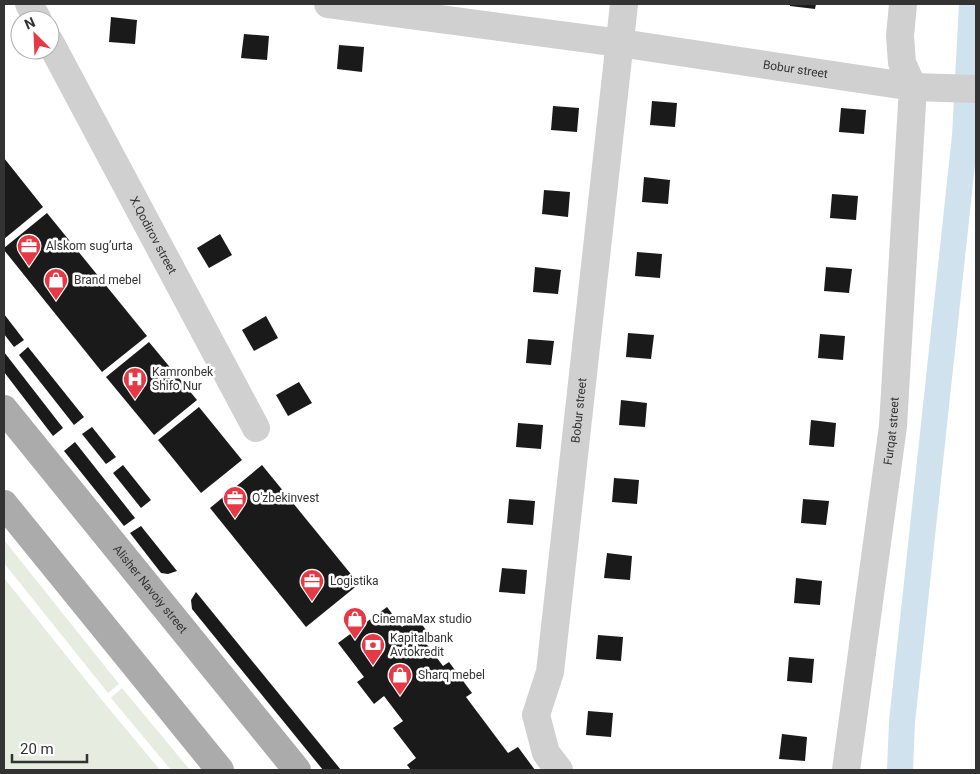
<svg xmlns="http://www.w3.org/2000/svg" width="980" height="774" font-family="Roboto,sans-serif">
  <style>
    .green { fill: #e6ecdf }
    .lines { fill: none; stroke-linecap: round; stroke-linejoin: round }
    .canal { stroke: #cfe2ee; stroke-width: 26 }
    .building { fill: #1a1a1a }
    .minor { stroke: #d0d0d0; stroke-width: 28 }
    .major { stroke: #ababab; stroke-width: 28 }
    .labels { text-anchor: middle; stroke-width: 5; stroke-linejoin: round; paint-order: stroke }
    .street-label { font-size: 12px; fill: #333; stroke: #fff }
    .poi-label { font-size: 12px; fill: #333; stroke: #fff; text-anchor: start }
  </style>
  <rect width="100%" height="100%" fill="#fff"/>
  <g class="green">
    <polygon points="4,540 119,684 108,693 4,563"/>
    <polygon points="4,578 101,699 160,770 4,770"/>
    <polygon points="122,688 190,770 171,770 111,698"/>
  </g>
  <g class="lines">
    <polyline class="canal" points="900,770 902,722 965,136 972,4"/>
  </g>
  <g class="building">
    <polygon points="790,4 816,4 815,9 790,6"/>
    <polygon points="111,17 137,20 135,44 109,42"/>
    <polygon points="244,34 269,36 267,60 241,58"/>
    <polygon points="339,45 364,47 362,72 337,69"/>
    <polygon points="652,101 677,103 675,127 650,125"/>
    <polygon points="553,106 579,108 577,132 551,130"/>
    <polygon points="841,108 866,110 864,134 839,132"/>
    <polygon points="4,158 43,207 4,239"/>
    <polygon points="644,177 670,180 668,204 642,202"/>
    <polygon points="544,190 570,192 568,217 542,214"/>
    <polygon points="832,194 858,196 856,220 830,218"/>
    <polygon points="47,213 147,336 102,372 4,250 4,248"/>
    <polygon points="220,234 232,255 209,268 197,248"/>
    <polygon points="637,252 662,254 660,278 635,276"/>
    <polygon points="535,267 561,270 558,294 533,292"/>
    <polygon points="826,267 852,269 849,293 824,291"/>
    <polygon points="4,314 24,340 14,347 4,334"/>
    <polygon points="266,316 278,338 254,351 242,330"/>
    <polygon points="628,333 654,335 651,359 626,357"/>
    <polygon points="820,334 845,336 843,360 818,358"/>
    <polygon points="528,339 554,341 551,365 526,363"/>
    <polygon points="149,342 197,400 154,435 106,377"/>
    <polygon points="28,347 84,417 74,425 19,355"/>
    <polygon points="4,352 63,428 53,436 4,372"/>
    <polygon points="299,382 312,403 288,416 276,395"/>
    <polygon points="621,400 647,403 645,427 619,425"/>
    <polygon points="199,407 242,460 201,493 158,440"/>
    <polygon points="811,420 836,423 834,447 809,445"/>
    <polygon points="518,423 543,425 541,449 516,447"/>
    <polygon points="92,427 116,457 106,464 82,434"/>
    <polygon points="75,442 135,518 124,526 64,451"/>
    <polygon points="123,465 151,500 141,508 113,473"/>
    <polygon points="262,465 359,584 306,627 210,508"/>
    <polygon points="614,478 639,480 637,504 612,502"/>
    <polygon points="509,499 535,501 533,525 507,523"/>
    <polygon points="803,499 829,501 826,525 801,523"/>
    <polygon points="141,526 177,571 168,574 161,573 130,533"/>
    <polygon points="607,553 632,556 630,580 604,578"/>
    <polygon points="502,568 527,570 525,594 499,592"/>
    <polygon points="796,578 822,581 820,605 794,603"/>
    <polygon points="196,592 341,770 323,770 192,609 191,600"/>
    <polygon points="387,607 402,627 416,616 428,633 422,638 443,666 449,662 472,693 466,697 508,753 518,747 535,770 411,770 407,765 416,758 393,728 403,721 384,696 374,704 357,682 364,677 338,643"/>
    <polygon points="598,635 623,637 621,661 596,659"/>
    <polygon points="789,657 814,659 812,683 787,681"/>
    <polygon points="588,711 613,713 611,737 586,735"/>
    <polygon points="782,734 807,737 805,761 779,759"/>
  </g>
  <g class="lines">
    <g class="minor">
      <polyline points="29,4 38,20"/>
      <path id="s1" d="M328,4L620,43L913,87L976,89"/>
      <path id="s2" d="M50,42L256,428"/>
      <path id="s3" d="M559,770L546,753L536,715L550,672L624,4"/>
      <path id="s4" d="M846,770L893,426L913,87L902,63L900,36L903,4"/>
    </g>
    <g class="major">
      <path id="s5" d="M4,409L297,770"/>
      <polyline points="4,504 220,770"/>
    </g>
  </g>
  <defs>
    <g id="office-pin" transform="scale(1.25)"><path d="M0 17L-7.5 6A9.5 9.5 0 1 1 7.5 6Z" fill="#e63946" stroke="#fff"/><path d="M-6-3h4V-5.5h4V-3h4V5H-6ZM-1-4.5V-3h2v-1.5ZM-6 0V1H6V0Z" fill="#fff"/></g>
    <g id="shop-pin" transform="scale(1.25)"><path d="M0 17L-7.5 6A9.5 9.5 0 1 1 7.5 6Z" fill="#e63946" stroke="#fff"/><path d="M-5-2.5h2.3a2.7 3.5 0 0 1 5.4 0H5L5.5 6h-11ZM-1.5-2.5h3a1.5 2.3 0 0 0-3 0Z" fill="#fff"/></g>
    <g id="hospital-pin" transform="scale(1.25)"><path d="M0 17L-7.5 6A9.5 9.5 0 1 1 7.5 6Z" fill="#e63946" stroke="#fff"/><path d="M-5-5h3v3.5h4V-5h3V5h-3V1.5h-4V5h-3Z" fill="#fff"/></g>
    <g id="bank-pin" transform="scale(1.25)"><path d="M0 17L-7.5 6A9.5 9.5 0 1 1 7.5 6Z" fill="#e63946" stroke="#fff"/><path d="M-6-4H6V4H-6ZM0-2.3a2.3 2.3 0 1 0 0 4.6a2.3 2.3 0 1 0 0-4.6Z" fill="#fff"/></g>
  </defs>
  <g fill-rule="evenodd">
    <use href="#office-pin" x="29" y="246"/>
    <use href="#shop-pin" x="56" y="280"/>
    <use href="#hospital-pin" x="135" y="379"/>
    <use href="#office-pin" x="235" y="498"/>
    <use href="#office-pin" x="312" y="581"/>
    <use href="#shop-pin" x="355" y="619"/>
    <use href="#bank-pin" x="373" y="645"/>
    <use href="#shop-pin" x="400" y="675"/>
  </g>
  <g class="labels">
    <g class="street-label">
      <text dy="4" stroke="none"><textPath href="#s1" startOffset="472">Bobur street</textPath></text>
      <text dy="4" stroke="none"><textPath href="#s2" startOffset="219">X.Qodirov street</textPath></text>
      <text dy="4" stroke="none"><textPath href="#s3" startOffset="369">Bobur street</textPath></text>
      <text dy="4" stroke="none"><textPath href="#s4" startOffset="342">Furqat street</textPath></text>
      <text dy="4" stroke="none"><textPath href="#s5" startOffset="232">Alisher Navoiy street</textPath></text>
    </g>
    <g class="poi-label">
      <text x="46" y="250">Alskom sug’urta</text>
      <text x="74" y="284">Brand mebel</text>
      <text x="152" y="376">Kamronbek<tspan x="152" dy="14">Shifo Nur</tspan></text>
      <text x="252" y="502">O'zbekinvest</text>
      <text x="330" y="585">Logistika</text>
      <text x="372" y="623">CinemaMax studio</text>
      <text x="390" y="642">Kapitalbank<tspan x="390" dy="14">Avtokredit</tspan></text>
      <text x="418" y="679">Sharq mebel</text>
    </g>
  </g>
  <rect width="980" height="774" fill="none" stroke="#333333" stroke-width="10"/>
  <g transform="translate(35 35) rotate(336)"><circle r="24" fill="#ffffff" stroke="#adadad"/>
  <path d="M0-4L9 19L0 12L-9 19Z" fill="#e63946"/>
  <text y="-8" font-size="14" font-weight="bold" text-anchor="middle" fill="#333333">N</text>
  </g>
  <path d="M12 754v8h75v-8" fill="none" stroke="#333333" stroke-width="2.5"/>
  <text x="20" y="754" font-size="15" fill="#333333" stroke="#ffffff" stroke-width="4" paint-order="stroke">20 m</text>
</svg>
